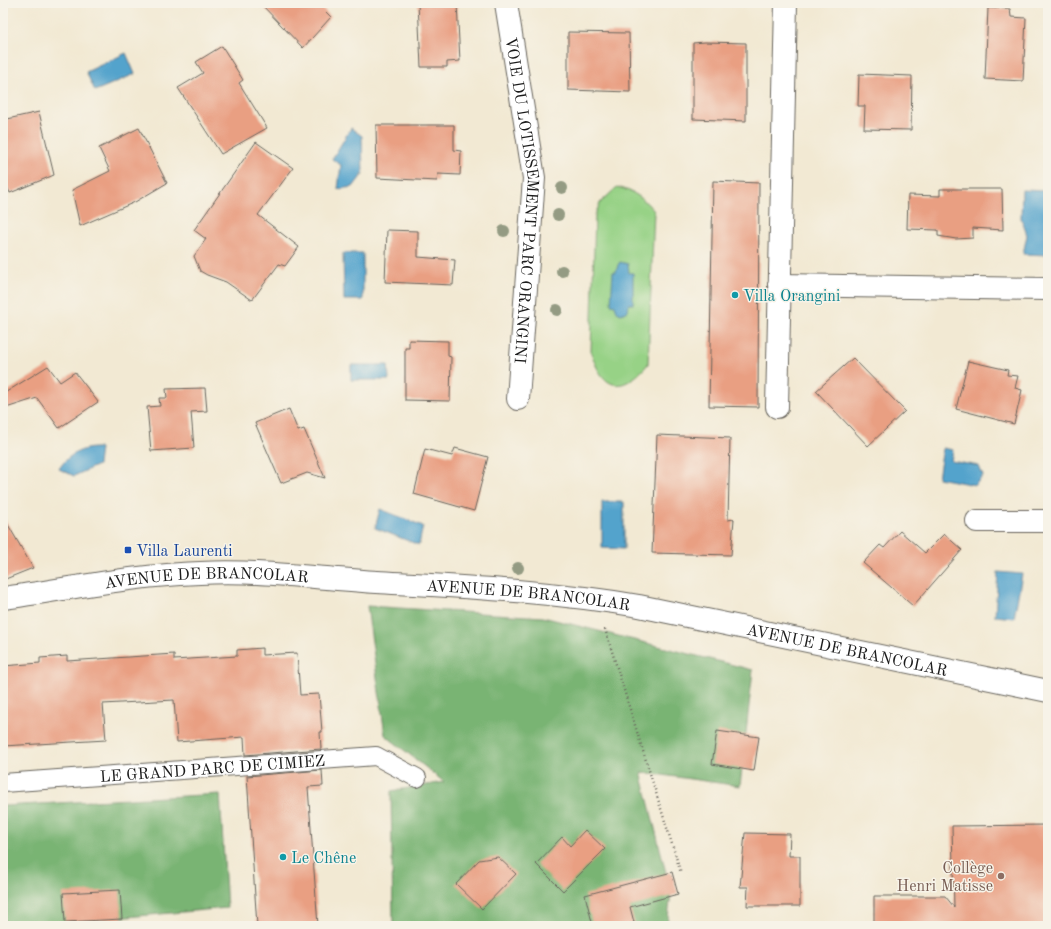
<svg xmlns="http://www.w3.org/2000/svg" width="1051" height="929" font-family="'Old Standard TT',serif">
  <style>
    .green { fill: #97d286; stroke: #5a7751 }
    .forest { fill: #79b473; stroke: #4a6848 }
    .water { fill: #52a3cc; stroke: #376074 }
    .building { fill: #e99f82 }
    .lines { fill: none; stroke-linecap: round; stroke-linejoin: round }
    .service-casing { stroke: #67645c; stroke-width: 20 }
    .minor-casing { stroke: #67645c; stroke-width: 24 }
    .tertiary-casing { stroke: #67645c; stroke-width: 24 }
    .path { stroke: #67645c; stroke-width: 2.5; stroke-dasharray: 1 3; stroke-linecap: butt }
    .service { stroke: #fff; stroke-width: 18 }
    .minor { stroke: #fff; stroke-width: 22 }
    .tertiary { stroke: #fff; stroke-width: 22 }
    .tree { fill: #949b83 }
    .culture-dot { fill: #0f9aa8; stroke: #f7f3e8; stroke-width: 1.5 }
    .transit-dot { fill: #1a4fb4; stroke: #f7f3e8; stroke-width: 1.5 }
    .education-dot { fill: #8d6e63; stroke: #f7f3e8; stroke-width: 1.5 }
    .labels { text-anchor: middle; stroke-width: 3; stroke-linejoin: round; paint-order: stroke }
    .street-label { font-size: 16px; fill: #1c1c1c; stroke: #f7f3e8 }
    .culture-label { font-size: 16px; fill: #0d838f; stroke: #f7f3e8; text-anchor: start }
    .transit-label { font-size: 16px; fill: #164399; stroke: #f7f3e8; text-anchor: start }
    .education-label { font-size: 16px; fill: #785e54; stroke: #f7f3e8; text-anchor: end }
  </style>
  <rect width="100%" height="100%" fill="#f7f3e8"/>
  <filter id="ink" filterUnits="userSpaceOnUse"><feTurbulence type="fractalNoise" baseFrequency=".025" numOctaves="2"/><feDisplacementMap in="SourceGraphic" scale="8" xChannelSelector="R" yChannelSelector="G"/><feConvolveMatrix kernelMatrix="1 2 1 2 8 2 1 2 1" color-interpolation-filters="sRGB"/></filter>
  <filter id="wash" filterUnits="userSpaceOnUse"><feTurbulence type="fractalNoise" baseFrequency=".012" numOctaves="4" result="noise"/><feDisplacementMap in="SourceGraphic" scale="16" xChannelSelector="R" yChannelSelector="G"/><feGaussianBlur stdDeviation="0.9" result="paint"/><feColorMatrix in="noise" values="0 0 0 0 0 0 0 0 0 0 0 0 0 0 0 0 0 1.4 0 .05"/><feComposite in="paint" operator="in"/></filter>
  <g filter="url(#wash)">
    <rect width="100%" height="100%" fill="#f2e9d3"/>
    <path class="green" d="M617,187C634,191 643,198 654,211L648,364C622,395 603,391 591,352L595,215L600,203Z"/>
    <g class="forest">
      <polygon points="367,606 543,617 753,670 740,786 641,772 671,893 667,926 393,926 391,791 444,782 385,735"/>
      <polygon points="220,794 227,908 49,924 49,926 3,926 3,806"/>
    </g>
    <g class="water">
      <polygon points="126,53 135,74 95,91 86,72"/>
      <polygon points="351,128 362,136 363,174 353,187 338,189 341,165 332,159"/>
      <polygon points="1022,190 1048,191 1048,255 1023,254 1027,235 1021,218"/>
      <polygon points="343,253 363,253 363,300 344,300"/>
      <polygon points="620,262 628,264 629,273 633,273 633,304 629,304 628,311 621,314 617,312 615,305 611,304 613,272 616,272 618,265"/>
      <polygon points="351,365 388,365 389,380 351,380"/>
      <path d="M100,448L98,465L74,476L59,469C68,454 83,447 100,448Z"/>
      <polygon points="943,448 953,450 951,461 979,466 983,476 975,485 938,478"/>
      <polygon points="602,502 624,502 624,549 602,548"/>
      <polygon points="380,509 423,526 419,545 375,528"/>
      <polygon points="998,572 1022,574 1014,618 995,616"/>
    </g>
    <g id="blocks">
      <g class="building">
        <polygon points="260,3 317,3 331,17 303,48"/>
        <polygon points="418,3 457,3 460,61 447,62 447,67 421,67"/>
        <polygon points="988,8 1010,9 1011,17 1026,18 1023,81 985,79"/>
        <polygon points="568,32 629,33 630,92 568,90"/>
        <polygon points="705,42 746,43 746,121 693,119 693,43"/>
        <polygon points="222,46 243,80 239,83 267,128 221,154 178,88 203,73 196,62"/>
        <polygon points="859,74 912,76 911,130 864,129 865,106 858,106"/>
        <polygon points="39,112 54,175 10,193 3,178 3,120"/>
        <polygon points="376,125 454,125 454,150 461,151 460,175 438,174 437,181 377,178"/>
        <polygon points="139,128 167,183 135,202 80,226 72,190 110,171 99,148"/>
        <polygon points="256,142 293,168 258,215 299,247 285,266 279,264 252,300 226,282 207,275 200,271 194,256 206,239 194,230"/>
        <polygon points="713,181 759,183 758,407 709,406"/>
        <polygon points="940,189 1002,189 1003,230 973,228 973,238 956,239 938,236 938,230 907,229 908,195 940,196"/>
        <polygon points="387,230 418,231 418,257 455,260 453,285 385,282"/>
        <polygon points="409,340 448,341 448,356 451,357 450,401 405,400 405,348 409,348"/>
        <polygon points="853,358 905,411 868,446 816,391"/>
        <polygon points="968,361 1008,370 1007,375 1018,376 1015,388 1022,390 1014,424 956,409"/>
        <polygon points="48,366 60,382 75,372 98,402 59,428 37,398 3,409 3,394"/>
        <polygon points="205,388 207,411 191,412 194,448 151,451 147,407 160,406 159,398 167,398 166,389"/>
        <polygon points="289,409 298,431 304,429 325,478 307,473 281,483 255,423"/>
        <polygon points="657,435 730,438 728,520 734,519 731,555 652,553"/>
        <polygon points="455,448 488,457 474,511 414,494 425,449 452,456"/>
        <polygon points="3,516 33,568 3,580"/>
        <polygon points="900,531 925,553 944,534 962,550 913,606 863,563 880,545 884,548"/>
        <polygon points="262,648 262,655 297,653 300,695 319,694 322,732 320,732 321,749 245,755 244,737 177,742 174,700 103,704 106,740 3,746 3,666 40,663 40,658 67,656 67,661 174,654 174,660 237,656 237,650"/>
        <polygon points="717,731 759,737 754,771 712,764"/>
        <polygon points="322,770 323,786 308,787 318,926 257,926 247,776"/>
        <polygon points="1048,825 1048,926 874,926 874,896 945,896 954,907 952,826"/>
        <polygon points="585,830 605,849 563,891 536,864 562,837 570,846"/>
        <polygon points="745,833 790,834 789,856 800,856 800,906 747,906 748,887 740,887"/>
        <polygon points="498,857 516,874 482,909 456,884 479,860"/>
        <polygon points="672,872 678,894 630,907 635,926 593,926 585,895"/>
        <polygon points="120,890 122,919 65,922 63,893"/>
      </g>
    </g>
  </g>
  <g filter="url(#ink)">
    <use href="#blocks" fill-opacity="0" stroke="#67645c" stroke-width="1"/>
    <g class="lines">
      <g class="service-casing">
        <g id="service">
          <path id="s1" d="M3,783L376,756L417,778"/>
        </g>
      </g>
      <g class="minor-casing">
        <g id="minor">
          <path id="s2" d="M506,3L534,178L518,399"/>
          <polyline points="779,285 1048,289"/>
          <polyline points="777,407 786,3"/>
          <polyline points="977,521 1048,521"/>
        </g>
      </g>
      <g class="tertiary-casing">
        <g id="tertiary">
          <path id="s3" d="M3,598C69,589 134,575 200,573C260,570 318,578 377,582C464,587 552,591 639,606L1048,691"/>
        </g>
      </g>
      <polyline class="path" points="605,629 681,873"/>
      <use href="#service" class="service"/>
      <use href="#minor" class="minor"/>
      <use href="#tertiary" class="tertiary"/>
    </g>
    <g class="tree">
      <circle cx="562" cy="188" r="6"/>
      <circle cx="558" cy="215" r="6"/>
      <circle cx="504" cy="231" r="6"/>
      <circle cx="562" cy="271" r="6"/>
      <circle cx="557" cy="310" r="6"/>
      <circle cx="518" cy="568" r="6"/>
    </g>
  </g>
  <g class="culture-dot">
    <circle cx="735" cy="295" r="4"/>
    <circle cx="283" cy="857" r="4"/>
  </g>
  <rect class="transit-dot" x="124" y="546" width="8" height="8" rx="2"/>
  <circle class="education-dot" cx="1001" cy="876" r="4"/>
  <g class="labels">
    <g class="street-label">
      <text dy="6" stroke="none"><textPath href="#s2" startOffset="199">VOIE DU LOTISSEMENT PARC ORANGINI</textPath></text>
      <text dy="6" stroke="none"><textPath href="#s3" startOffset="205">AVENUE DE BRANCOLAR</textPath></text>
      <text dy="6" stroke="none"><textPath href="#s3" startOffset="528">AVENUE DE BRANCOLAR</textPath></text>
      <text dy="6" stroke="none"><textPath href="#s3" startOffset="852">AVENUE DE BRANCOLAR</textPath></text>
      <text dy="6" stroke="none"><textPath href="#s1" startOffset="210">LE GRAND PARC DE CIMIEZ</textPath></text>
    </g>
    <g class="culture-label">
      <text x="743" y="301">Villa Orangini</text>
      <text x="291" y="863">Le Chêne</text>
    </g>
    <g class="transit-label">
      <text x="136" y="556">Villa Laurenti</text>
    </g>
    <g class="education-label">
      <text x="993" y="873">Collège<tspan x="993" dy="18">Henri Matisse</tspan></text>
    </g>
  </g>
  <rect width="1051" height="929" fill="none" stroke="#f7f3e8" stroke-width="16"/>
</svg>
